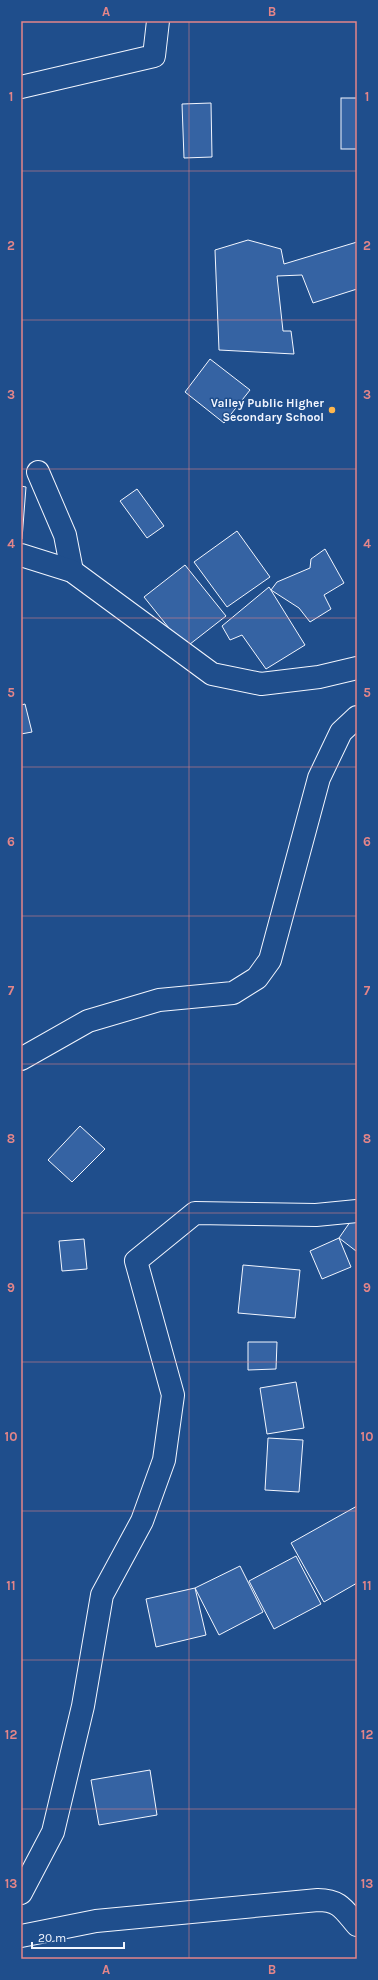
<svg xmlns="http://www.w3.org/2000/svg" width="378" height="1980" font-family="Karla,sans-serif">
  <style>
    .building { fill: #3563a3; stroke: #f2f6ff }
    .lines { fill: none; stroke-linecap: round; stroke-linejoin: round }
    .street-casing { stroke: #f2f6ff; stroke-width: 24 }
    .street { stroke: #1f4e8c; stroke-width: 22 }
    .grid { fill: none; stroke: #e38589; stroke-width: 1; stroke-opacity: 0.55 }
    .poi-dot { fill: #ffb74d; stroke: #1f4e8c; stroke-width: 1.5 }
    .labels { text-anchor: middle; stroke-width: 3; stroke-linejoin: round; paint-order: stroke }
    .poi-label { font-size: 12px; font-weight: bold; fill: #f2f6ff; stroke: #1f4e8c; text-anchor: end }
    .neatline { fill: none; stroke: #e38589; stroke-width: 1.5 }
    .grid-label { font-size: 13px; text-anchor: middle; font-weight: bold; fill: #e38589 }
  </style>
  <rect width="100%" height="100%" fill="#1f4e8c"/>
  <g class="building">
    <rect x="341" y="98" width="16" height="51"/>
    <polygon points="211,103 212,157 184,158 182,104"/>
    <polygon points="248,240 281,249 284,264 357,242 357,289 313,303 302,275 277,276 283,331 291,331 294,354 219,350 215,250"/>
    <polygon points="210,359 250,390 224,423 185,392"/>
    <polygon points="21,486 26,487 22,539 21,539"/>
    <polygon points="137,489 164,526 147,538 120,501"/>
    <polygon points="237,531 270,577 227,607 194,562"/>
    <polygon points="325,549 344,583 324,595 331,609 310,622 299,608 271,590 277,582 310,568 311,559"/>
    <polygon points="185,565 226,616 185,648 144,597"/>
    <polygon points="269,587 305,645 266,669 242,635 230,640 222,626"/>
    <polygon points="25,704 32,732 21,734 21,705"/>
    <polygon points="80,1126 105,1149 72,1182 48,1160"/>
    <polygon points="357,1212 357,1250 356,1251 339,1238"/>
    <polygon points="339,1238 351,1267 322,1279 310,1251"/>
    <polygon points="84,1239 87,1269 62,1271 59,1241"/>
    <polygon points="243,1265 300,1270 295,1318 238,1313"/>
    <polygon points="248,1342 277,1342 276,1369 248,1370"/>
    <polygon points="296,1382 304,1428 267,1434 260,1388"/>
    <polygon points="268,1438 303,1440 299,1492 265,1490"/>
    <polygon points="357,1506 357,1583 324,1602 291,1543"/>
    <polygon points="296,1556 321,1604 274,1629 249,1581"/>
    <polygon points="240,1566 263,1612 219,1635 195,1588"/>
    <polygon points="195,1588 206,1635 156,1647 146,1599"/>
    <polygon points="150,1770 157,1815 99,1825 91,1780"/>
  </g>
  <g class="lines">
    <g class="street-casing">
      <g id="street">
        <polyline points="21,87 154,56 158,21"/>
        <polyline points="38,472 65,535 72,571"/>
        <polyline points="21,555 72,571 212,674 261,684 319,677 357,668"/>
        <polyline points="21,1059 88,1021 159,1000 233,993 257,978 270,960 319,778 341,732 357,717"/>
        <polyline points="21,1893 53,1832 83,1706 102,1595 142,1521 164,1460 173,1395 136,1261 195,1213 316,1215 357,1211"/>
        <path d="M21,1936L96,1921L318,1900C340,1900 344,1910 357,1925"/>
      </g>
    </g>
    <use href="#street" class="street"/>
  </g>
  <path class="grid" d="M189,21V1959M21,171H357M21,320H357M21,469H357M21,618H357M21,767H357M21,916H357M21,1064H357M21,1213H357M21,1362H357M21,1511H357M21,1660H357M21,1809H357"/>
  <circle class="poi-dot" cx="332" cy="410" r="4"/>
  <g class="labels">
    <g class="poi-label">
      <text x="324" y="407">Valley Public Higher<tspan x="324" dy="14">Secondary School</tspan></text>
    </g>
  </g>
  <rect width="378" height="1980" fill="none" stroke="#1f4e8c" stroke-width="44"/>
  <path d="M32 1942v6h92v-6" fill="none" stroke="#f2f6ff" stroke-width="2"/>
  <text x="38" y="1942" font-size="12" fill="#f2f6ff" stroke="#1f4e8c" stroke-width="3" paint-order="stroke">20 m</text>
  <rect x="22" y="22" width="334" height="1936" class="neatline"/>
  <g class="grid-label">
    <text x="106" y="16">A</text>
    <text x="272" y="16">B</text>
    <text x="11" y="101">1</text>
    <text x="367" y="101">1</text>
    <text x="11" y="250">2</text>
    <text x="367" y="250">2</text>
    <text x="11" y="399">3</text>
    <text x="367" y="399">3</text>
    <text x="11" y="548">4</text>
    <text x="367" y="548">4</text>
    <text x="11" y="697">5</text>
    <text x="367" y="697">5</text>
    <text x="11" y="846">6</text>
    <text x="367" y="846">6</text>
    <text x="11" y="995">7</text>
    <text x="367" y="995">7</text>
    <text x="11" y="1143">8</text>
    <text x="367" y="1143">8</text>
    <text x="11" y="1292">9</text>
    <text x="367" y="1292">9</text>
    <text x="11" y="1441">10</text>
    <text x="367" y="1441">10</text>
    <text x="11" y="1590">11</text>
    <text x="367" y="1590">11</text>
    <text x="11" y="1739">12</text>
    <text x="367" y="1739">12</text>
    <text x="11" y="1888">13</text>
    <text x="367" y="1888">13</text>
    <text x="106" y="1974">A</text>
    <text x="272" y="1974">B</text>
  </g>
</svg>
